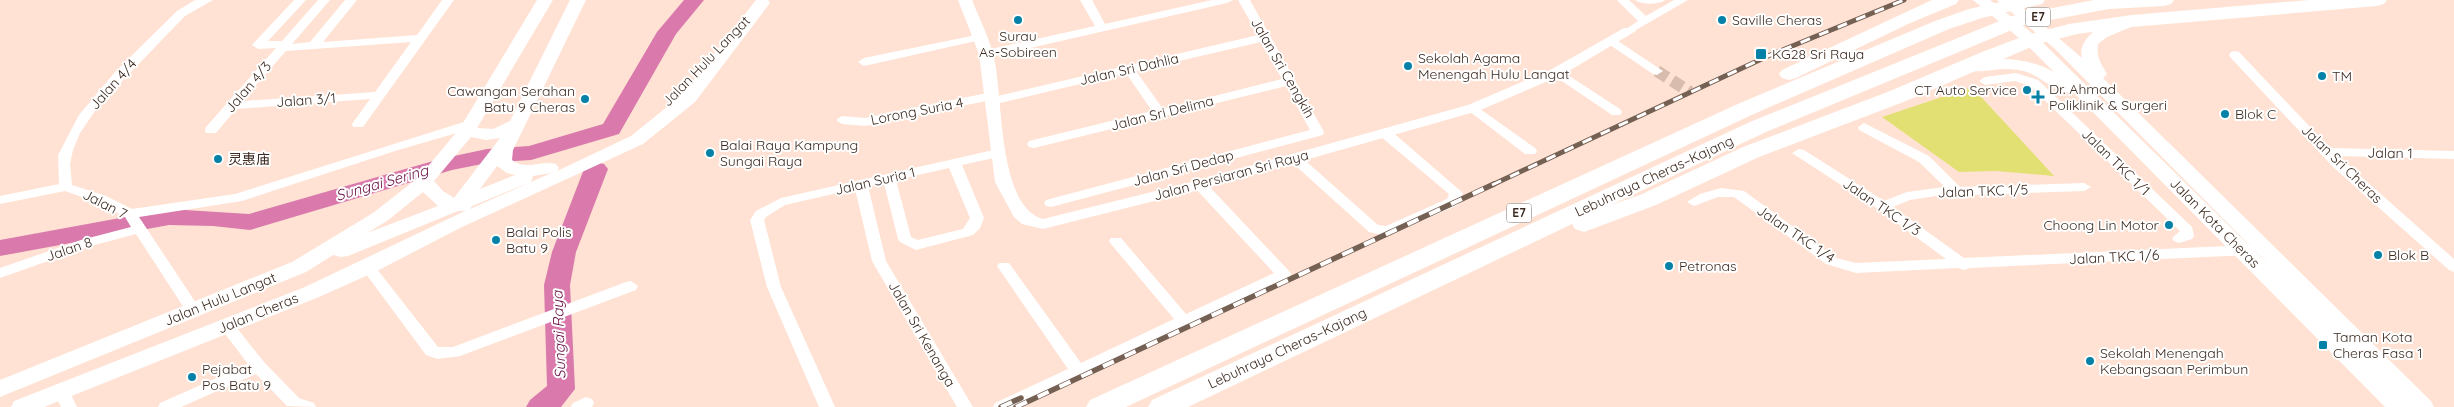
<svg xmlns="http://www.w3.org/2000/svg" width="2454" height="407" font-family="Quicksand,'Noto Sans SC',sans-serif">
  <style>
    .green { fill: #e2e073 }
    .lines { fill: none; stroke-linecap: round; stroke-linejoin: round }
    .river { fill: #da7aac; fill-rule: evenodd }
    .minor-tunnel { stroke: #d8bdaf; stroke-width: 12; stroke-dasharray: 12 6; stroke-linecap: butt }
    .minor { fill: #fff; fill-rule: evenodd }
    .tertiary { fill: #fff; fill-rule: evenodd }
    .secondary { fill: #fff; fill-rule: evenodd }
    .motorway { fill: #fff; fill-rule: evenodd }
    .rail-far1-casing { stroke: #756054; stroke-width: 5 }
    .rail-casing { stroke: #756054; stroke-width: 5.5 }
    .rail-far1 { stroke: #fff; stroke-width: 3; stroke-dasharray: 10; stroke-linecap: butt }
    .rail { stroke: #fff; stroke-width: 4; stroke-dasharray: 12; stroke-linecap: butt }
    .poi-dot { fill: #0580a6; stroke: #fff; stroke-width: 2 }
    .labels { text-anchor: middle; stroke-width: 4; stroke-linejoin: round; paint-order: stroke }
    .shield { fill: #fff; stroke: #776b64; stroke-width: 1 }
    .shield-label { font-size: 12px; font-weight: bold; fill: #3d2b21 }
    .poi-label { font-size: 14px; fill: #3d2b21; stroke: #fff; text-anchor: start }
    .street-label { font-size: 14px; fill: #3d2b21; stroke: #fff }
    .water-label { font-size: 15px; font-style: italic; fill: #671046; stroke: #fff }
  </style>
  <rect width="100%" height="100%" fill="#ffe2d3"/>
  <polygon class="green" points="1972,87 2054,176 1996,171 1959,172 1882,117"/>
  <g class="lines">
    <g class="river">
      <polygon points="684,0 704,0 676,34 619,134 531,160 487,163 452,170 250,230 213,226 169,225 0,256 0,240 169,209 249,214 440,159 487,149 529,146 603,124 657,32"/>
      <polygon points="596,162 604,164 608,169 576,252 570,285 575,389 561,407 526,407 530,400 547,386 544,285 552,252 584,169 588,164"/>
    </g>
    <polyline class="minor-tunnel" points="1657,71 1690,92"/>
    <g class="minor">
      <polygon points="195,0 213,0 185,16 99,105 80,133 73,150 70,164 72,185 106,196 132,209 235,194 467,121 477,121 478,124 477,127 395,151 242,201 139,217 198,306 201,310 198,314 188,314 136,234 91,246 0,278 0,268 81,240 131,227 125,217 96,202 65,191 0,204 0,196 59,184 58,155 79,115 115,72 177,11"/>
      <path d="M294,0H306L268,41H282L318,0H330L292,44L310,42L345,0H357L323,42L417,35L442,0H454L363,127H353L352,124L370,99L236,109L216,133H206L205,130L206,127L276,48L258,49L252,45ZM411,42L375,92L242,101L286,51Z"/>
      <polygon points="1080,0 1092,0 1105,24 1212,0 1233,0 1227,3 986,58 980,54 986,50 1095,26"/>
      <path d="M1238,0H1250L1324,132L1323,135L1051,207L1046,206L1044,203L1046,200L1310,130L1286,86L1034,148L1029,147L1027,144L1029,141L1152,111L1126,73L992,105L986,101L865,126L842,124L836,120L842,116L865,118L992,92L998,96L1258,35ZM1261,42L1282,79L1163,109L1136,71Z"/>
      <polygon points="1617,0 1629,0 1646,16 1674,0 1688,0 1629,34 1623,31 1638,21"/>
      <path d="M1635,0H1665C1658,5 1642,5 1635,0Z"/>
      <polygon points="981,34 985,35 985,39 864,66 858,62 864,58"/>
      <polygon points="1611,37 1615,39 1663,71 1657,75 1653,74 1607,43 1605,41"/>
      <polygon points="2235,51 2239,52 2330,148 2454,151 2454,159 2338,156 2454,259 2454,272 2449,270 2333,167 2231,58 2229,55 2231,52"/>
      <polygon points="1557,68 1620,109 1622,112 1620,115 1612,115 1553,75 1551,72"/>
      <polygon points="2016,73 2038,80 2192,227 2194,236 2192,239 2179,243 2174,241 2172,238 2180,231 2030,86 2015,81 1985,85 1979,81 1985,77"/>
      <polygon points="1473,104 1535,148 1537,151 1535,154 1525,154 1469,111 1467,108"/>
      <polygon points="1864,123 1929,156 1960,187 2084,183 2091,187 2084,191 1936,196 1910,200 1893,207 1964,258 2249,245 2256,250 2249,255 1970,268 1964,270 1958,268 1856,273 1826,264 1734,197 1718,197 1694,206 1687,202 1700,194 1721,188 1744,191 1836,258 1856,263 1946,259 1878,209 1792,153 1799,149 1804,150 1884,201 1907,192 1945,187 1919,162 1859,130 1858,127"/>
      <polygon points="1385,129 1390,130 1463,193 1458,205 1392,234 1387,236 1369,232 1287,158 1289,155 1299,155 1378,225 1386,226 1447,199 1449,194 1380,136 1379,133"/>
      <path d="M998,149L1005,153L1003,156L962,165L984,218L980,228L973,235L916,250L900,242L898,239L884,183L868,186L886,261L973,407H957L872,261L855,189L785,205L766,217L764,220L781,287L835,407H819L767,287L750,220L756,211L781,198ZM949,168L970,218L963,229L918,240L911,237L896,180Z"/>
      <polygon points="1200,181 1205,182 1289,271 1291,274 1289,277 1016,407 993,407 995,403 1068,369 999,269 997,266 999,263 1009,263 1081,363 1174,319 1111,244 1109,241 1111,238 1121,238 1186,314 1274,273 1195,188 1193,185"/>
      <polygon points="368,262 373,264 438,347 453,347 626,282 631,281 638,286 636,290 460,356 438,359 426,355 363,270 361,267 363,264"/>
      <polygon points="227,321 232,322 264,362 299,398 314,403 316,407 287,406 256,374 181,407 158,407 160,403 248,364 219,326 222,322"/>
      <polygon points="61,385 67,387 77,407 61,407 53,391 55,387"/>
      <polygon points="586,397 592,399 594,403 592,407 571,407 573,403"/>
    </g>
    <path class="tertiary" d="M958,0H972C979,18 988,35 993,54C1004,93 996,206 1043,219L1196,181L1468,105L1552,69L1624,28H1634L1636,31L1562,75L1478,111L1206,188L1043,229L1022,224L1014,217L995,182L979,54Z"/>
    <g class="secondary">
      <path d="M537,0H553L477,128L493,129L510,121L570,0H586L513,150L512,160C526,171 541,160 556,164L559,168L557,171L631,136L683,94L756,0H768L770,3L695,102L643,144L460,228L375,272L319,297L44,407H11L14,401L305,287L465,211H458L348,256L341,257L333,255L306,272L0,397V380L292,262L373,213L419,177L460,128ZM471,137L486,140L500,138L454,198L443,191L434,181ZM497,166L507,173L515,175L480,189ZM551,173L531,182L533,176ZM531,182L470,209L472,206ZM423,192L438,206L367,233L387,221Z"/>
      <path d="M1973,0H1990L2037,37L2275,271L2055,49L1997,0H2014L2082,58C2075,34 2119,13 2138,18L2140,21L2138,24L2107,37L2098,44C2096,56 2101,64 2107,74L2103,78L2431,401L2434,407H2385L2073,92C2059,95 2041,77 2027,72C2003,64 1984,75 1965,70L1963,67L1965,64C1996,56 2026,57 2054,72L2025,43Z"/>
    </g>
    <g class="motorway">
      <polygon points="1932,0 1959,0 1956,4 1908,24 1796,78 1789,80 1782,78 1779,74 1782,70"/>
      <polygon points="2009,0 2045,0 2042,4 1982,18 1949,29 1756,113 1126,407 1086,407 1090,400 1740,103 1935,21 1969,9"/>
      <polygon points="2094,0 2174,0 2171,4 2164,6 2109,9 2024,25 1766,132 1611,205 1640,195 1743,147 1890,91 1982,52 2024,36 2069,24 2132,15 2309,0 2387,0 2384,4 2377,6 2132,27 2077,34 2038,44 1906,101 1759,157 1656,205 1584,232 1575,229 1572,224 1188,407 1148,407 1152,400 1750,122 2012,16"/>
    </g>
    <g class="rail-far1-casing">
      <polyline id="rail-far1" points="1492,185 1768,56 1904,0"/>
    </g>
    <g class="rail-casing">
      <g id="rail">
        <polyline points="1001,407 1021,398"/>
        <polyline points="1016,407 1494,184"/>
      </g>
    </g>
    <use href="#rail-far1" class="rail-far1"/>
    <use href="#rail" class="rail"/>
  </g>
  <g class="poi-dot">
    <circle cx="1018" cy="20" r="5"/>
    <circle cx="1722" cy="20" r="5"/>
    <rect x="1755" y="48" width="12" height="12" rx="2.5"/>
    <circle cx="1408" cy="66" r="5"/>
    <circle cx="2322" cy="76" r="5"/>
    <circle cx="2027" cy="90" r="5"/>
    <path d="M2035.5 89.5h5v5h5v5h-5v5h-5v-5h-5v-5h5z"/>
    <circle cx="585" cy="99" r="5"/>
    <circle cx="2225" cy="114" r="5"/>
    <circle cx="710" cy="153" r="5"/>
    <circle cx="218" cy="159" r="5"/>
    <circle cx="2169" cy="225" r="5"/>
    <circle cx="496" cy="240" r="5"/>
    <circle cx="2378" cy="255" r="5"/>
    <circle cx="1669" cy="266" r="5"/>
    <rect x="2318" y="340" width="10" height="10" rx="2.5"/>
    <circle cx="2090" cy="361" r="5"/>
    <circle cx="192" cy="377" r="5"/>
  </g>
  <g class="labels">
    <g class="shield">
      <rect x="2025.5" y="7.5" width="25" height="19" rx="4"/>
      <rect x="1506.5" y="203.5" width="25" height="19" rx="4"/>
    </g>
    <g class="shield-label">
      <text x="2038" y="21">E7</text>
      <text x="1519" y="217">E7</text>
    </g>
    <g class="poi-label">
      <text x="1732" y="25">Saville Cheras</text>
      <text x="1018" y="41" text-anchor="middle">Surau<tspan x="1018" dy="16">As-Sobireen</tspan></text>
      <text x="1772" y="59">KG28 Sri Raya</text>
      <text x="1418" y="63">Sekolah Agama<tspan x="1418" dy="16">Menengah Hulu Langat</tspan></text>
      <text x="2332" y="81">TM</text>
      <text x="2049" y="94">Dr. Ahmad<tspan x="2049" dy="16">Poliklinik &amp; Surgeri</tspan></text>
      <text x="2017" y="95" text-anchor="end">CT Auto Service</text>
      <text x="575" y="96" text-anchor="end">Cawangan Serahan<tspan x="575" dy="16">Batu 9 Cheras</tspan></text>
      <text x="2235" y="119">Blok C</text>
      <text x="720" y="150">Balai Raya Kampung<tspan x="720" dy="16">Sungai Raya</tspan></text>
      <text x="228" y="164">灵惠庙</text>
      <text x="2159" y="230" text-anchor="end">Choong Lin Motor</text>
      <text x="506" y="237">Balai Polis<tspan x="506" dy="16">Batu 9</tspan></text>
      <text x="2388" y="260">Blok B</text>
      <text x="1679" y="271">Petronas</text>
      <text x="2333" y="342">Taman Kota<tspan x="2333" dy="16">Cheras Fasa 1</tspan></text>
      <text x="2100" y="358">Sekolah Menengah<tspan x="2100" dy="16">Kebangsaan Perimbun</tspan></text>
      <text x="202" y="374">Pejabat<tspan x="202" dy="16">Pos Batu 9</tspan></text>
    </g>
    <g class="street-label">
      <text transform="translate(706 61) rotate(-46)" y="5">Jalan Hulu Langat</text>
      <text transform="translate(1283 68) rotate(60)" y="5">Jalan Sri Cengkih</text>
      <text transform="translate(1129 69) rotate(-13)" y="5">Jalan Sri Dahlia</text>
      <text transform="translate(113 84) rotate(-48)" y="5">Jalan 4/4</text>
      <text transform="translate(248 87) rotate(-49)" y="5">Jalan 4/3</text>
      <text transform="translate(306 100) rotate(-4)" y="5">Jalan 3/1</text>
      <text transform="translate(917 111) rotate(-11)" y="5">Lorong Suria 4</text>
      <text transform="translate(1162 113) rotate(-14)" y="5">Jalan Sri Delima</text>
      <text transform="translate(2390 153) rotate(1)" y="5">Jalan 1</text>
      <text transform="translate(2116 162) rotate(44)" y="5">Jalan TKC 1/1</text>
      <text transform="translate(2342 164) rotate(44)" y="5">Jalan Sri Cheras</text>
      <text transform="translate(1183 168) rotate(-15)" y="5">Jalan Sri Dedap</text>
      <text transform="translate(1231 175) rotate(-15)" y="5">Jalan Persiaran Sri Raya</text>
      <text transform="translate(1654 176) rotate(-25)" y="5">Lebuhraya Cheras–Kajang</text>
      <text transform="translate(875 181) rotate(-13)" y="5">Jalan Suria 1</text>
      <text transform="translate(1983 191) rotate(-2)" y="5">Jalan TKC 1/5</text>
      <text transform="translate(105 204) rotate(27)" y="5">Jalan 7</text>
      <text transform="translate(1882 207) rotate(34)" y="5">Jalan TKC 1/3</text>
      <text transform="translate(2215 223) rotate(45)" y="5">Jalan Kota Cheras</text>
      <text transform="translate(1796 234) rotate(34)" y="5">Jalan TKC 1/4</text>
      <text transform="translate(69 249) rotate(-19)" y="5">Jalan 8</text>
      <text transform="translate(2114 257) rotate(-3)" y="5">Jalan TKC 1/6</text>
      <text transform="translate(220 299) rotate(-22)" y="5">Jalan Hulu Langat</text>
      <text transform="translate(258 313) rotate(-22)" y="5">Jalan Cheras</text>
      <text transform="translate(922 334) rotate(60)" y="5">Jalan Sri Kenanga</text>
      <text transform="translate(1287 348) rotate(-25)" y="5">Lebuhraya Cheras–Kajang</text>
    </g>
    <g class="water-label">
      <text transform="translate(382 183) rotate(-16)" y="5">Sungai Sering</text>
      <text transform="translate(559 335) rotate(-92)" y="5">Sungai Raya</text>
    </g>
  </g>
</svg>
